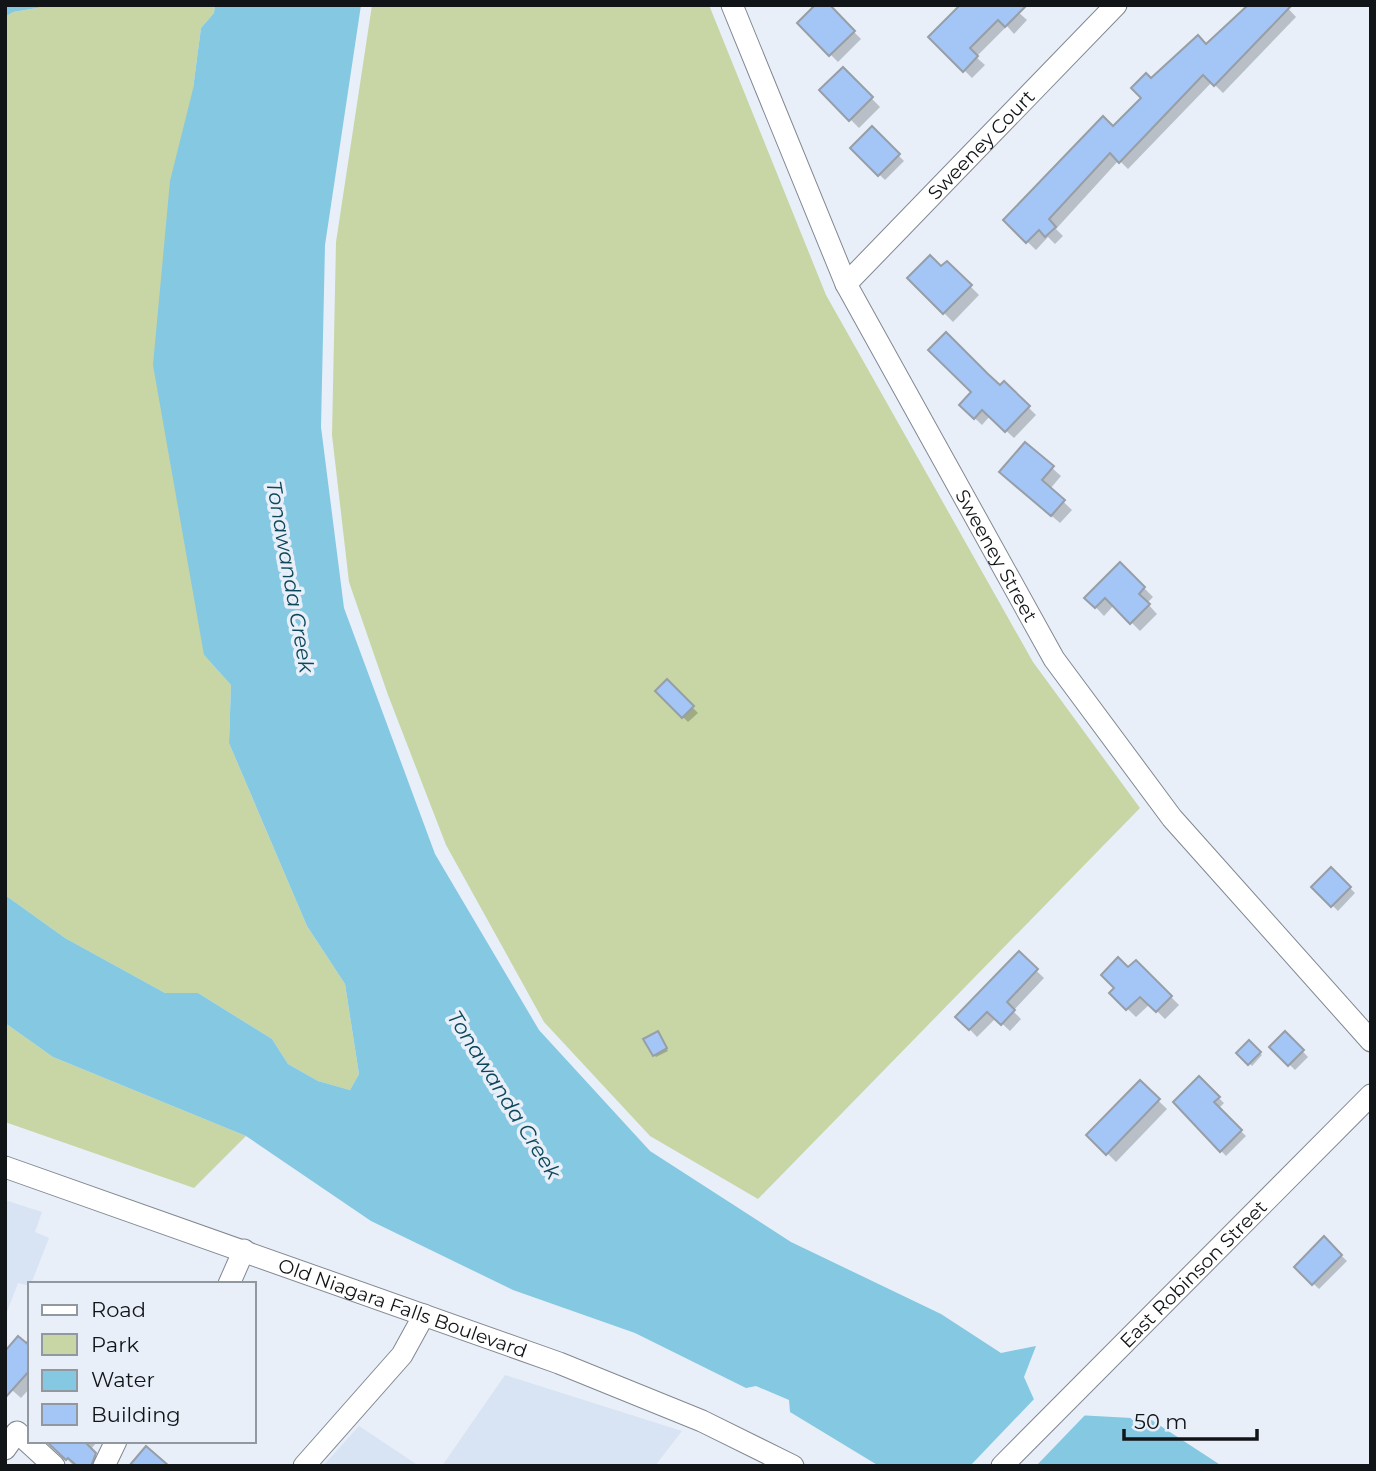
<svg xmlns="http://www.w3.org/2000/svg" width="1376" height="1471" font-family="Montserrat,sans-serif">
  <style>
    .built { fill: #d8e3f3 }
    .green { fill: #c7d6a4 }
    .water { fill: #84c8e2 }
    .pier { fill: #e8eff9 }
    .shadow { fill: #0003 }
    .building { fill: #a4c6f6; stroke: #979ea7; stroke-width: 2 }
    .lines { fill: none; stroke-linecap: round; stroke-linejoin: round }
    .minor-casing { stroke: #828891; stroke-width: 23 }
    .minor { stroke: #fff; stroke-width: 21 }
    .labels { text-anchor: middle; stroke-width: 7; stroke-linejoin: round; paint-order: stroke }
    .street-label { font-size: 19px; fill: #121518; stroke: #e8eff9 }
    .water-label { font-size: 21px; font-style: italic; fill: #0d485a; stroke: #e8eff9 }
  </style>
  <rect width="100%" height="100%" fill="#e8eff9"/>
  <g class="built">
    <polygon points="5,1200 42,1212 35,1232 49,1238 31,1284 30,1286 18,1283 5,1317"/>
    <polygon points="505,1375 682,1431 655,1466 442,1466"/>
    <polygon points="359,1426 419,1466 323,1466"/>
  </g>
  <g class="green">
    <polygon points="55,5 215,5 214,13 201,28 193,89 204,655 231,685 229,743 307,926 345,984 359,1074 350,1090 318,1081 288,1064 272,1039 198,993 165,993 65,938 5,895 5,17 13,12"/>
    <polygon points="372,5 709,5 826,295 1033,662 1140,808 758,1199 650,1136 544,1022 446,845 388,695 349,582 332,435 336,242"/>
    <polygon points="5,1023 53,1057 246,1136 194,1188 5,1122"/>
  </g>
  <g class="water">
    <polygon points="5,5 55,5 13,12 5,17"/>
    <polygon points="215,5 361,5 325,245 321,427 344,608 435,854 539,1030 650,1151 791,1242 941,1314 1001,1353 1036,1346 1024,1377 1040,1413 1150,1419 1222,1466 879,1466 790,1412 789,1400 756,1386 746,1388 635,1333 513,1290 371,1221 246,1136 53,1057 5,1023 5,895 65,938 165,993 198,993 272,1039 288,1064 318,1081 350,1090 359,1074 345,984 307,926 229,743 231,685 204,655 153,365 170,181 193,89 201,28 214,13"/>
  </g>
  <polygon class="pier" points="1036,1397 1042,1410 1087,1413 1036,1466 970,1466"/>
  <g class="shadow">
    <polygon points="809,5 827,5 861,39 838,62 799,23 813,9"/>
    <polygon points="1285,5 1296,17 1223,93 1212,82 1128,169 1119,160 1056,229 1063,236 1055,244 1048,237 1036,250 1005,220 1113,128 1143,98 1151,80 1206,46"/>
    <polygon points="1017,11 1027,20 1014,34 1007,26 976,57 985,65 972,78 931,37"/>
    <polygon points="843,69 880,107 859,128 821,90"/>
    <polygon points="872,129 904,161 885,180 852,148"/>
    <polygon points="947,263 979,295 953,322 909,278 941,269"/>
    <polygon points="1004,383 1036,415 1014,438 990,416 982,425 961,405 973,392 1001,387"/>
    <polygon points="1025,444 1061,476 1050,489 1072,510 1060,523 1010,480"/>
    <polygon points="1120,564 1153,597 1147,603 1157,614 1140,631 1114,605 1104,616 1087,598"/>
    <polygon points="667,682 698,713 688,722 657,691"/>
    <polygon points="1331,869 1355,893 1338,911 1314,887"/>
    <polygon points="1019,954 1044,978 1013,1011 1021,1019 1010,1031 996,1018 977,1037 958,1017"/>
    <polygon points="1136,962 1179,1005 1165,1019 1150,1004 1136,1017 1111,993"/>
    <polygon points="1285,1033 1308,1057 1295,1070 1272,1047"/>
    <polygon points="659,1035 668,1051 656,1057 654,1055"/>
    <polygon points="1249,1043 1262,1055 1252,1066 1239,1053"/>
    <polygon points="1199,1079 1224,1103 1218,1109 1246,1136 1226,1156 1175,1102"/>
    <polygon points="1140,1083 1167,1109 1116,1162 1089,1135"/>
    <polygon points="1324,1239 1347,1261 1319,1289 1296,1267"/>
    <polygon points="30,1337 30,1388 21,1398 5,1384 24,1344"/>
    <polygon points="49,1441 98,1441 90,1450 103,1462 101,1466 79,1466 76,1464 74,1466"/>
  </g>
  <g class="building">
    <polygon points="815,5 830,5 855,31 829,56 797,23"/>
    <polygon points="960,5 1027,5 1005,27 998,20 970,48 978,56 963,72 928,37"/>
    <polygon points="1248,5 1292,5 1214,86 1203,75 1119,163 1110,153 1049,219 1056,227 1045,237 1039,230 1026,243 1003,220 1103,116 1113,126 1141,98 1131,88 1146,73 1151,78 1198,35 1206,44"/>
    <polygon points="843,67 873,97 849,121 819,90"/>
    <polygon points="872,126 900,154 878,176 850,148"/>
    <polygon points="930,255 941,266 947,261 972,285 943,314 907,278"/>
    <polygon points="946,332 988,374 1000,385 1004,381 1030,406 1005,432 982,410 974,419 959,405 971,392 928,350"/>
    <polygon points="1025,442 1054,466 1042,480 1065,500 1051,516 999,472"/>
    <polygon points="1120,562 1145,587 1139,594 1150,604 1130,624 1105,598 1095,608 1084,598"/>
    <polygon points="667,679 694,706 682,718 655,691"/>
    <polygon points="1331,867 1351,887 1331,907 1311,887"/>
    <polygon points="1019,951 1038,969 1007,1002 1015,1010 1001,1025 987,1012 969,1030 955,1017"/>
    <polygon points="1118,957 1128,967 1136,960 1172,996 1156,1012 1140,997 1126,1010 1109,993 1114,988 1101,975"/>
    <polygon points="658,1031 667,1048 653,1056 643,1039"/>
    <polygon points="1285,1031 1304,1050 1288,1066 1269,1047"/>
    <polygon points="1249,1040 1261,1052 1248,1065 1236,1053"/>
    <polygon points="1199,1076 1220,1097 1214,1102 1242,1130 1220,1152 1173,1102"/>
    <polygon points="1140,1080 1160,1099 1106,1155 1086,1135"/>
    <polygon points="1324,1236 1342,1255 1312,1285 1294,1267"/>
    <polygon points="18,1336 30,1346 30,1370 5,1398 5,1351"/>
    <polygon points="46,1441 84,1441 96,1453 91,1466 77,1466 68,1458 66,1460"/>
    <polygon points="146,1446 169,1466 129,1466"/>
  </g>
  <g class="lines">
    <g class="minor-casing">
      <g id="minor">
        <path id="s1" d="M732,5L846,284L1054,659L1172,818L1371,1041"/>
        <path id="s2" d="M846,284L1116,5"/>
        <path id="s3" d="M5,1167L559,1363L702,1421L793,1466"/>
        <polyline points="229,1284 244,1250"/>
        <polyline points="5,1449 17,1432 54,1466"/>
        <polyline points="104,1466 116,1441"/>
        <polyline points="304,1466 402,1355 424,1315"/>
        <path id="s4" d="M1002,1466L1371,1095"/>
      </g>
    </g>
    <use href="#minor" class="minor"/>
  </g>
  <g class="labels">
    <g class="street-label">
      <text dy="7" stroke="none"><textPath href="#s2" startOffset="194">Sweeney Court</textPath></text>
      <text dy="7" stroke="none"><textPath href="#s1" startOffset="612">Sweeney Street</textPath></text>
      <text dy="7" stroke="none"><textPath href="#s4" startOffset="271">East Robinson Street</textPath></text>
      <text dy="7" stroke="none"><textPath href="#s3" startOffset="422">Old Niagara Falls Boulevard</textPath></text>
    </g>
    <g class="water-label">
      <text transform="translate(290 577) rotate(80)" y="7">Tonawanda Creek</text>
      <text transform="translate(504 1095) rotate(58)" y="7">Tonawanda Creek</text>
    </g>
  </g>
  <rect width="1376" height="1471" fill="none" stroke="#121518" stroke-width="14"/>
  <rect x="28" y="1282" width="228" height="161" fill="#e8eff9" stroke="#92989f" stroke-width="2"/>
  <rect x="42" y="1305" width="35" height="10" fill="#ffffff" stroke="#92989f" stroke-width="2"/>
  <text x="91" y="1317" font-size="21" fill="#121518">Road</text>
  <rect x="42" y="1334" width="35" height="21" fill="#c7d6a4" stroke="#92989f" stroke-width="2"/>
  <text x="91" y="1352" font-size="21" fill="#121518">Park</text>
  <rect x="42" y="1370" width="35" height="21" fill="#84c8e2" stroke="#92989f" stroke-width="2"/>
  <text x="91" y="1387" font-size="21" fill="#121518">Water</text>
  <rect x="42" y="1404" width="35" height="21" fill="#a4c6f6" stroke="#92989f" stroke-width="2"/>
  <text x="91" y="1422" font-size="21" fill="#121518">Building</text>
  <path d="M1124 1429v10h133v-10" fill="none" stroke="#121518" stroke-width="3.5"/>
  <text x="1134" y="1429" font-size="21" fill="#121518" stroke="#e8eff9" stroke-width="5" paint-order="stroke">50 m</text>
</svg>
